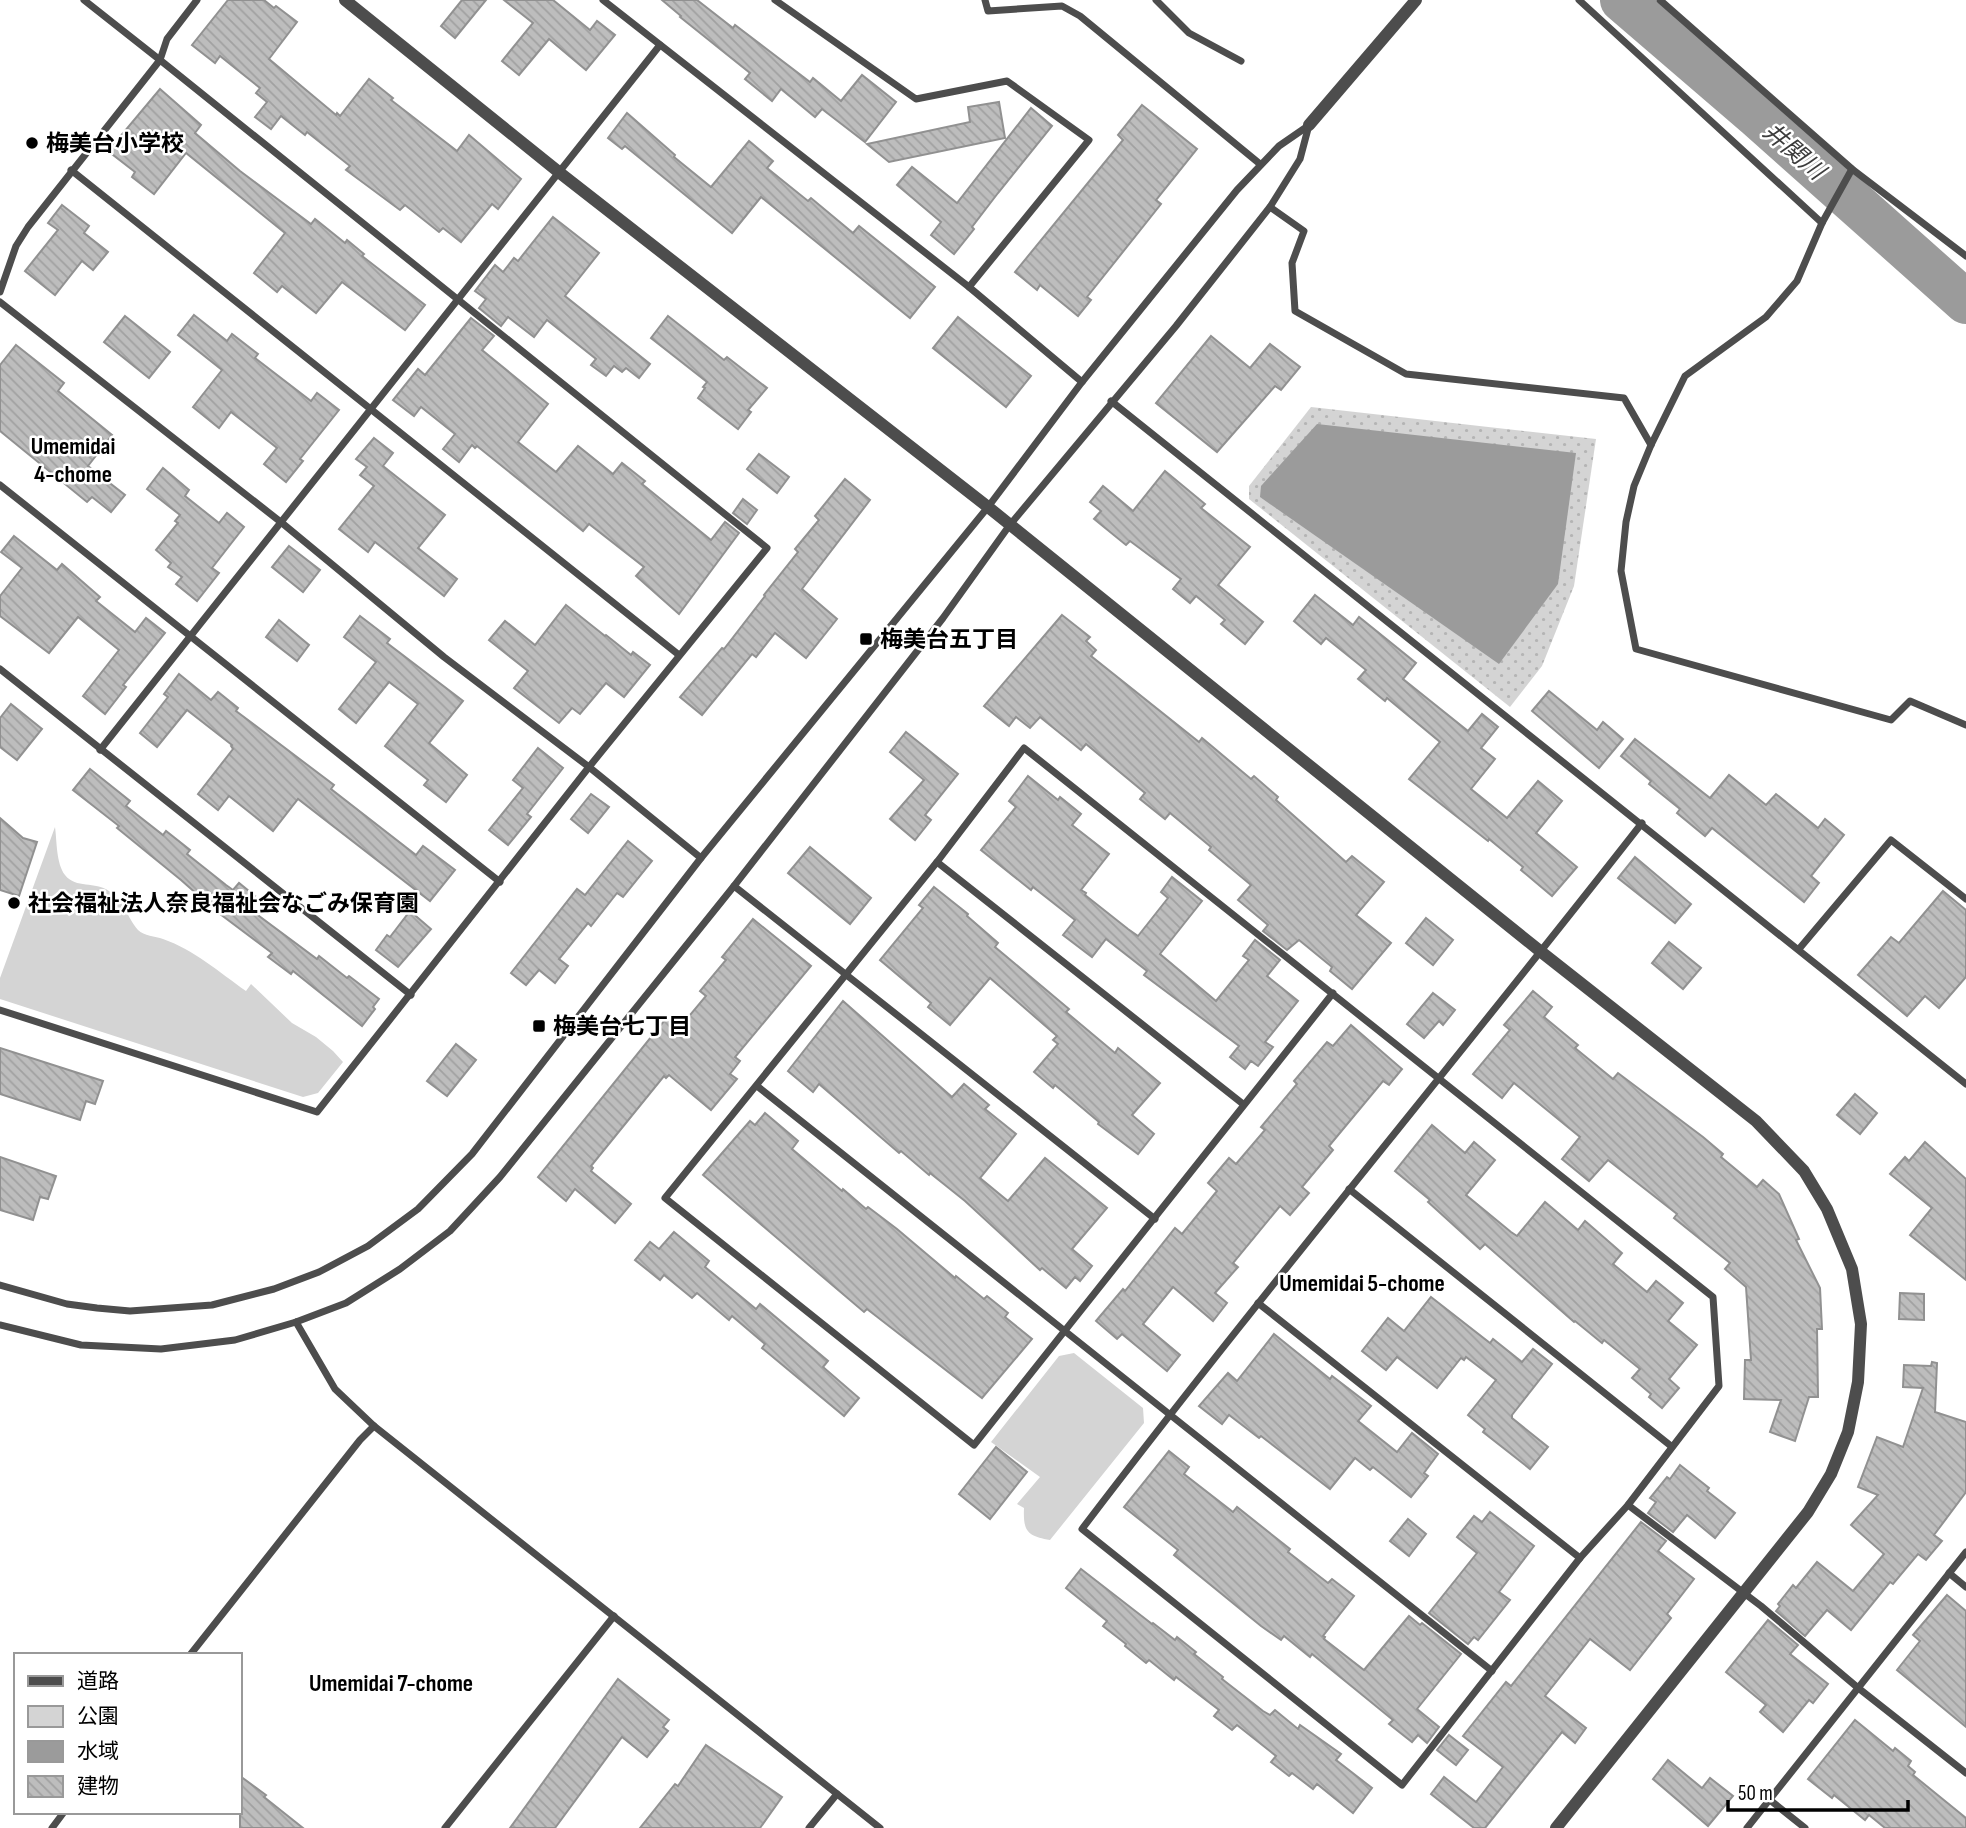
<svg xmlns="http://www.w3.org/2000/svg" width="1966" height="1828" font-family="'Sofia Sans Condensed','Noto Sans JP',sans-serif">
  <style>
    .grass { fill: url(#grass-dots) }
    .park { fill: #d4d4d4 }
    .water { fill: #9b9b9b }
    .lines { fill: none; stroke-linecap: round; stroke-linejoin: round }
    .river { stroke: #9b9b9b; stroke-width: 44 }
    .building { fill: url(#building-back-hatch); stroke: #919191; stroke-width: 2 }
    .minor { stroke: #4d4d4d; stroke-width: 7 }
    .tertiary { stroke: #4d4d4d; stroke-width: 12 }
    .poi-dot { fill: #000; stroke: #fff; stroke-width: 2.5 }
    .labels { text-anchor: middle; stroke-width: 5; stroke-linejoin: round; paint-order: stroke }
    .poi-label { font-size: 23px; font-weight: bold; fill: #000; stroke: #fff; text-anchor: start }
    .water-label { font-size: 24px; font-style: italic; fill: #3c3c3c; stroke: #fff }
    .neighbourhood-label { font-size: 24px; font-weight: bold; fill: #000; stroke: #fff }
  </style>
  <defs>
    <pattern id="grass-dots" width="8" height="8" patternUnits="userSpaceOnUse" patternTransform="scale(1.75)"><rect width="8" height="8" fill="#d4d4d4"/><path d="M2 2h.1M6 6h.1" fill="none" stroke="#b4b4b4" stroke-width="1.8" stroke-linecap="round"/></pattern>
    <pattern id="building-back-hatch" width="6" height="6" patternUnits="userSpaceOnUse" patternTransform="scale(1.75)"><rect width="6" height="6" fill="#bdbdbd"/><path d="M-1 5l2 2M0 0l6 6M5-1l2 2" fill="none" stroke="#a1a1a1"/></pattern>
  </defs>
  <rect width="100%" height="100%" fill="#fff"/>
  <polygon class="grass" points="1311,407 1596,439 1574,586 1542,666 1510,707 1249,499 1249,486"/>
  <g class="park">
    <path d="M55,827C57,841 56,863 65,875C76,889 95,881 109,891C124,901 127,917 138,930C144,936 155,936 163,939C194,950 219,972 246,991L251,984L292,1023L316,1037L333,1051L343,1062L318,1093L303,1097L0,999V978Z"/>
    <path d="M1074,1353L1143,1408L1144,1423L1050,1540C1027,1536 1023,1531 1024,1508L1017,1504L1040,1477L991,1442L1059,1356Z"/>
  </g>
  <polygon class="water" points="1317,424 1576,453 1558,584 1499,664 1260,497 1261,486"/>
  <g class="lines">
    <polyline class="river" points="1622,0 1757,116 1966,302"/>
  </g>
  <g class="building">
    <polygon points="228,0 264,0 274,8 276,6 297,22 269,59 336,115 337,113 340,116 369,79 393,98 391,100 457,151 469,135 521,179 498,209 492,204 461,242 443,228 439,232 405,205 400,210 346,170 350,166 307,132 305,135 281,116 271,129 255,117 267,102 256,93 260,88 220,56 215,63 192,45"/>
    <polygon points="462,0 486,0 455,38 441,26"/>
    <polygon points="504,0 553,0 590,30 597,21 615,35 586,70 549,39 519,75 502,61 533,23"/>
    <polygon points="662,0 697,0 733,28 735,25 810,82 813,78 841,101 862,75 896,102 865,142 822,109 815,117 781,89 772,101 745,79 750,73 680,17 681,16"/>
    <polygon points="160,89 201,125 195,133 240,171 311,224 315,219 345,243 347,240 364,254 362,256 425,305 405,330 342,282 316,313 282,286 277,292 254,273 285,233 186,153 154,194 132,177 135,172 108,151"/>
    <polygon points="999,102 1005,138 889,162 867,144 970,122 968,107"/>
    <polygon points="1142,105 1197,149 1156,200 1161,204 1087,297 1091,300 1078,316 1040,285 1037,290 1015,272 1123,140 1118,135"/>
    <polygon points="1031,108 1052,126 998,193 972,227 974,229 954,254 931,235 941,222 897,185 912,167 957,203"/>
    <polygon points="627,113 675,155 674,157 711,187 749,141 773,161 767,168 808,201 811,198 853,233 859,226 935,287 910,318 761,197 732,233 625,146 622,149 608,138"/>
    <polygon points="62,205 89,226 84,233 108,252 93,270 82,261 55,295 25,271 58,230 48,223"/>
    <polygon points="553,217 599,253 565,296 650,364 639,378 626,368 622,372 614,366 606,376 591,365 596,359 547,320 534,337 508,317 501,326 479,308 486,299 475,291 495,265 503,272 514,258 518,261"/>
    <polygon points="194,315 227,341 232,334 258,354 255,358 311,401 317,393 339,410 300,459 303,461 286,482 264,464 277,448 231,412 219,428 193,407 222,370 178,335"/>
    <polygon points="125,316 170,352 149,378 104,342"/>
    <polygon points="668,316 724,360 727,357 767,388 748,410 751,412 738,429 698,398 705,388 703,387 707,382 651,338"/>
    <polygon points="958,317 1031,376 1006,407 933,348"/>
    <polygon points="471,318 494,336 482,350 548,404 518,442 556,472 578,446 613,474 622,463 645,481 642,484 711,540 725,522 739,533 679,614 636,576 644,567 589,524 583,531 477,446 475,448 472,445 459,462 443,449 455,434 421,407 414,416 393,400 418,369 425,375"/>
    <polygon points="1211,336 1250,368 1270,344 1300,367 1281,390 1275,386 1217,452 1156,403"/>
    <polygon points="16,345 64,383 58,391 112,435 88,466 125,495 111,512 92,497 87,502 0,431 0,365"/>
    <polygon points="374,438 393,453 383,466 445,515 418,548 457,579 444,596 375,542 368,552 339,529 374,486 360,475 367,467 356,459"/>
    <polygon points="759,454 789,477 777,493 747,469"/>
    <polygon points="163,468 189,490 185,496 219,523 227,513 244,527 212,568 219,573 197,601 176,584 182,577 168,567 171,563 156,550 178,523 175,521 180,515 147,489"/>
    <polygon points="1165,471 1205,504 1201,508 1250,547 1218,585 1263,622 1245,644 1221,624 1225,620 1196,596 1190,603 1173,589 1181,579 1130,541 1126,545 1094,519 1101,511 1090,502 1103,486 1133,511"/>
    <polygon points="845,479 870,500 802,589 837,619 806,658 775,633 756,657 752,654 702,715 680,697 722,648 724,649 765,596 764,595 798,552 795,549 819,520 815,516"/>
    <polygon points="743,499 757,510 747,524 733,513"/>
    <polygon points="14,536 57,570 62,564 100,597 96,601 135,632 146,618 165,633 123,685 126,687 105,714 83,696 119,650 78,617 49,653 0,616 0,596 22,568 1,552"/>
    <polygon points="289,546 320,570 303,592 272,567"/>
    <polygon points="1315,595 1353,625 1359,617 1416,663 1403,679 1468,731 1482,714 1498,727 1481,748 1495,759 1471,789 1507,818 1538,781 1562,801 1536,833 1577,867 1552,896 1521,870 1523,867 1489,839 1488,841 1409,779 1440,742 1387,698 1385,701 1358,679 1366,670 1326,638 1321,644 1294,621"/>
    <polygon points="566,605 605,636 606,635 631,655 633,652 650,665 624,697 606,683 580,714 572,708 559,723 514,688 528,671 489,640 505,621 535,645"/>
    <polygon points="1062,615 1090,637 1086,641 1096,650 1091,656 1199,742 1202,738 1251,779 1254,776 1278,797 1276,800 1346,862 1352,856 1384,882 1356,915 1391,943 1352,989 1330,971 1332,967 1299,940 1287,950 1263,931 1268,925 1238,900 1251,885 1209,850 1211,847 1170,813 1165,819 1140,799 1145,793 1086,744 1081,750 1040,717 1030,728 1016,717 1009,726 984,706"/>
    <polygon points="360,616 390,639 387,643 463,701 429,743 467,775 446,802 424,785 428,780 385,746 418,704 389,682 356,723 339,709 376,662 344,637"/>
    <polygon points="279,620 309,645 297,661 266,637"/>
    <polygon points="179,674 211,700 218,692 238,708 236,711 334,785 331,789 416,855 423,846 455,870 430,901 298,799 273,831 229,796 218,810 198,794 233,749 231,746 232,745 187,710 157,747 140,733 168,697 164,694"/>
    <polygon points="1549,691 1597,730 1603,722 1623,739 1599,768 1532,711"/>
    <polygon points="11,704 42,729 17,760 0,747 0,718"/>
    <polygon points="906,732 958,774 925,815 931,820 915,840 890,819 924,780 890,752"/>
    <polygon points="1635,739 1710,798 1729,775 1766,805 1776,794 1818,828 1825,819 1844,835 1811,876 1819,883 1804,902 1712,828 1705,836 1677,813 1680,809 1649,784 1651,781 1621,756"/>
    <polygon points="538,748 563,768 527,814 531,817 508,845 489,830 523,788 513,780"/>
    <polygon points="90,769 130,801 126,806 163,835 166,831 190,850 187,854 226,885 233,890 239,883 255,896 247,907 317,959 319,956 347,978 349,976 379,999 373,1007 375,1009 362,1026 293,971 291,974 268,957 272,953 216,911 181,880 117,828 119,826 73,790"/>
    <polygon points="1028,776 1058,800 1060,797 1081,814 1072,825 1109,854 1081,890 1086,893 1085,895 1128,929 1138,936 1168,898 1161,892 1172,877 1202,901 1160,954 1216,1001 1249,960 1243,956 1255,940 1280,960 1267,976 1298,1001 1265,1042 1273,1047 1258,1066 1251,1061 1245,1069 1230,1057 1239,1046 1144,975 1147,971 1106,939 1092,957 1063,935 1075,920 1033,887 1031,890 981,850 1016,807 1009,801"/>
    <polygon points="591,794 609,807 588,833 571,819"/>
    <polygon points="0,818 23,838 37,842 19,896 0,890"/>
    <polygon points="628,841 652,861 623,897 617,893 591,926 588,923 559,959 568,966 555,983 539,970 526,985 511,973 577,889 585,895"/>
    <polygon points="810,847 871,898 850,924 788,873"/>
    <polygon points="1635,857 1691,904 1675,923 1618,878"/>
    <polygon points="934,887 968,914 967,916 998,943 995,947 1069,1009 1066,1012 1115,1053 1118,1048 1160,1083 1132,1115 1154,1134 1138,1154 1098,1124 1099,1122 1055,1085 1053,1088 1034,1072 1058,1044 1053,1040 1057,1036 990,978 950,1025 928,1007 931,1003 880,960 923,908 919,905"/>
    <polygon points="1943,891 1966,910 1966,977 1939,1008 1925,996 1907,1016 1858,975 1891,937 1899,943"/>
    <polygon points="410,911 431,929 398,967 376,950 387,935 390,937"/>
    <polygon points="1426,918 1453,940 1433,965 1406,943"/>
    <polygon points="753,919 811,966 735,1057 740,1061 730,1074 737,1079 711,1110 669,1075 666,1078 664,1076 591,1166 593,1168 591,1171 631,1204 615,1223 575,1189 566,1201 538,1177 668,1016 680,1027 706,996 700,991 726,960 722,957"/>
    <polygon points="1669,942 1701,968 1683,989 1652,963"/>
    <polygon points="1533,991 1552,1007 1544,1017 1578,1045 1575,1048 1613,1079 1618,1073 1703,1137 1723,1154 1721,1157 1757,1187 1763,1180 1779,1194 1799,1239 1796,1240 1820,1288 1822,1329 1817,1329 1818,1397 1809,1397 1795,1441 1770,1432 1781,1400 1744,1399 1745,1360 1751,1360 1746,1287 1725,1269 1730,1263 1674,1218 1677,1214 1608,1160 1589,1181 1562,1159 1580,1137 1514,1083 1502,1098 1473,1074 1510,1030 1504,1025"/>
    <polygon points="1433,993 1455,1010 1443,1025 1439,1021 1424,1038 1407,1024"/>
    <polygon points="843,1001 952,1097 964,1084 989,1105 985,1109 1016,1134 980,1178 1008,1201 1045,1158 1107,1208 1072,1249 1092,1266 1080,1281 1075,1277 1066,1288 1042,1268 1040,1270 965,1201 930,1173 929,1175 901,1151 899,1153 819,1084 813,1092 788,1071"/>
    <polygon points="1351,1025 1402,1069 1389,1085 1383,1081 1329,1146 1333,1150 1302,1187 1309,1193 1290,1215 1280,1206 1233,1263 1238,1267 1215,1293 1227,1303 1213,1321 1173,1287 1143,1324 1180,1355 1167,1371 1122,1334 1117,1339 1096,1321 1123,1289 1125,1291 1175,1228 1182,1234 1217,1191 1208,1183 1229,1158 1236,1164 1265,1130 1261,1127 1297,1084 1294,1081 1327,1042 1333,1046"/>
    <polygon points="456,1044 476,1060 447,1096 427,1081"/>
    <polygon points="0,1048 103,1081 95,1104 86,1101 80,1120 0,1094"/>
    <polygon points="1855,1094 1877,1113 1860,1134 1837,1115"/>
    <polygon points="765,1113 798,1141 792,1149 842,1191 843,1189 866,1209 868,1207 897,1229 955,1278 956,1276 984,1299 987,1296 1008,1313 1005,1317 1032,1339 982,1398 867,1309 864,1312 703,1175 750,1121 755,1125"/>
    <polygon points="1432,1125 1465,1153 1474,1142 1495,1160 1466,1195 1511,1232 1517,1236 1545,1202 1578,1230 1585,1221 1622,1253 1613,1264 1647,1292 1656,1281 1683,1303 1668,1321 1697,1345 1669,1379 1679,1388 1662,1408 1649,1397 1651,1394 1632,1378 1640,1369 1604,1340 1602,1343 1575,1321 1574,1322 1485,1244 1480,1249 1428,1202 1430,1200 1395,1171"/>
    <polygon points="1925,1142 1966,1179 1966,1280 1910,1235 1932,1208 1890,1174 1905,1157 1909,1161"/>
    <polygon points="0,1157 56,1176 48,1199 40,1197 33,1220 0,1210"/>
    <polygon points="674,1232 709,1261 705,1267 756,1309 760,1304 828,1361 823,1367 859,1398 844,1416 762,1348 765,1344 732,1316 729,1320 697,1293 692,1298 664,1275 660,1280 635,1260 650,1242 659,1249"/>
    <polygon points="1900,1293 1924,1294 1924,1320 1899,1319"/>
    <polygon points="1431,1297 1490,1343 1493,1339 1522,1362 1533,1349 1552,1364 1512,1415 1512,1418 1548,1447 1530,1469 1483,1432 1485,1429 1468,1415 1496,1380 1466,1357 1464,1360 1461,1358 1437,1388 1397,1357 1386,1370 1362,1351 1388,1318 1404,1331"/>
    <polygon points="1274,1334 1330,1379 1332,1376 1371,1406 1358,1421 1397,1452 1412,1433 1438,1454 1424,1473 1428,1476 1411,1497 1373,1467 1370,1470 1355,1458 1330,1489 1261,1436 1259,1438 1229,1415 1222,1424 1199,1406 1228,1373 1237,1381"/>
    <polygon points="1932,1362 1937,1363 1935,1412 1966,1422 1966,1492 1934,1535 1942,1541 1926,1560 1918,1554 1893,1584 1890,1582 1851,1630 1827,1610 1805,1636 1776,1611 1780,1606 1778,1604 1793,1585 1796,1588 1817,1562 1853,1591 1884,1554 1851,1525 1878,1495 1858,1487 1877,1437 1903,1447 1923,1388 1903,1387 1904,1365 1931,1366"/>
    <polygon points="996,1447 1027,1472 990,1519 959,1494"/>
    <polygon points="1169,1451 1189,1467 1184,1474 1233,1512 1237,1507 1290,1549 1288,1552 1328,1583 1332,1579 1354,1596 1323,1636 1325,1637 1324,1639 1364,1670 1409,1616 1420,1625 1422,1623 1461,1654 1417,1709 1439,1727 1427,1743 1418,1735 1412,1742 1389,1724 1393,1720 1312,1654 1310,1657 1284,1636 1281,1640 1261,1626 1174,1555 1178,1550 1124,1507"/>
    <polygon points="1680,1465 1709,1488 1707,1491 1735,1513 1715,1538 1687,1515 1673,1532 1648,1513 1656,1502 1650,1498 1667,1477 1670,1479"/>
    <polygon points="1490,1512 1534,1546 1499,1592 1510,1600 1478,1640 1474,1637 1468,1644 1429,1613 1477,1553 1457,1537 1474,1516 1482,1522"/>
    <polygon points="1408,1519 1426,1534 1409,1556 1390,1541"/>
    <polygon points="1641,1522 1666,1541 1658,1551 1694,1579 1667,1614 1671,1618 1630,1670 1590,1639 1545,1696 1586,1728 1575,1743 1562,1732 1485,1828 1474,1828 1431,1794 1444,1777 1476,1802 1503,1767 1463,1736 1506,1682 1511,1686"/>
    <polygon points="1081,1569 1152,1624 1153,1623 1175,1640 1177,1637 1196,1652 1194,1654 1223,1677 1222,1679 1263,1711 1270,1715 1275,1710 1298,1729 1300,1725 1341,1754 1336,1760 1372,1788 1353,1813 1317,1784 1313,1789 1292,1773 1289,1776 1271,1762 1276,1756 1237,1725 1232,1730 1214,1716 1219,1710 1176,1677 1174,1680 1149,1660 1146,1663 1125,1646 1126,1644 1103,1626 1107,1621 1066,1588"/>
    <polygon points="1947,1595 1966,1611 1966,1727 1897,1670 1920,1641 1913,1635"/>
    <polygon points="1768,1620 1798,1645 1790,1654 1828,1684 1813,1703 1809,1700 1783,1732 1760,1712 1766,1705 1726,1672"/>
    <polygon points="618,1679 669,1720 663,1727 668,1731 647,1757 622,1737 555,1828 510,1828"/>
    <polygon points="1855,1720 1893,1751 1895,1748 1911,1761 1908,1766 1915,1772 1913,1775 1966,1818 1966,1828 1885,1828 1869,1815 1865,1820 1834,1795 1832,1798 1808,1779"/>
    <polygon points="1449,1735 1468,1750 1456,1765 1437,1750"/>
    <polygon points="706,1745 782,1797 760,1828 640,1828 675,1784 678,1786"/>
    <polygon points="1668,1760 1702,1788 1710,1778 1733,1796 1708,1826 1653,1779"/>
    <polygon points="240,1776 266,1795 264,1797 303,1828 240,1828"/>
  </g>
  <g class="lines">
    <g class="minor">
      <polyline points="603,0 969,287 1082,382"/>
      <polyline points="775,0 916,99 1007,81 1089,140 969,287"/>
      <polyline points="985,0 988,11 1062,6 1080,16 1260,164"/>
      <polyline points="1156,0 1189,33 1241,61"/>
      <polyline points="1579,0 1822,223"/>
      <polyline points="1660,0 1852,169 1966,256"/>
      <polyline points="1852,169 1822,223 1797,281 1766,317 1685,376 1651,445 1634,486 1626,522 1621,571 1636,649 1891,720 1910,701 1966,725"/>
      <polyline points="71,170 679,655"/>
      <polyline points="1270,207 1304,231 1292,263 1295,311 1406,374 1624,398 1651,445"/>
      <polyline points="0,292 16,246 28,227 160,60 84,0"/>
      <polyline points="0,302 282,523 444,657 589,767 701,858"/>
      <polyline points="1111,401 1966,1084"/>
      <polyline points="0,485 500,882"/>
      <polyline points="0,669 411,995"/>
      <polyline points="100,750 660,45"/>
      <polyline points="937,862 1243,1104"/>
      <polyline points="734,886 1155,1219"/>
      <polyline points="1799,949 1891,840 1966,899"/>
      <path d="M1333,993L974,1445L665,1198L937,862L1024,748C1254,931 1483,1114 1713,1297L1719,1386L1628,1505L1580,1558L1402,1785L1082,1529C1264,1290 1457,1060 1642,823"/>
      <polyline points="0,1010 317,1112 589,767 767,548 160,60 167,39 197,0"/>
      <polyline points="757,1086 1492,1671"/>
      <polyline points="1349,1189 1671,1446"/>
      <polyline points="0,1285 67,1304 97,1308 130,1311 212,1305 274,1289 319,1272 368,1246 418,1209 472,1154 701,858 988,507 1082,382 1237,190 1279,146 1308,126"/>
      <polyline points="1258,1303 1580,1558"/>
      <polyline points="296,1322 335,1389 374,1426 880,1828"/>
      <polyline points="0,1325 81,1345 161,1349 235,1340 296,1322 346,1303 400,1269 450,1231 500,1177 734,886 943,618 1009,526 1176,326 1270,207 1300,159 1309,125"/>
      <polyline points="1628,1505 1761,1606 1857,1687 1966,1773"/>
      <polyline points="1949,1573 1966,1587"/>
      <polyline points="190,1655 360,1440 374,1426"/>
      <polyline points="1770,1800 1805,1828"/>
      <polyline points="52,1828 64,1812"/>
      <polyline points="445,1828 614,1616"/>
      <polyline points="809,1828 837,1794"/>
      <polyline points="1747,1828 1966,1552"/>
    </g>
    <g class="tertiary">
      <polyline points="345,0 560,173 988,507 1540,951 1756,1121 1804,1171 1827,1209 1852,1269 1861,1324 1858,1382 1848,1432 1831,1474 1808,1512 1556,1828"/>
      <polyline points="1309,125 1416,0"/>
    </g>
  </g>
  <g class="poi-dot">
    <circle cx="32" cy="143" r="7"/>
    <rect x="859" y="632" width="14" height="14" rx="3.5"/>
    <circle cx="14" cy="903" r="7"/>
    <rect x="532" y="1019" width="14" height="14" rx="3.5"/>
  </g>
  <g class="labels">
    <g class="poi-label">
      <text x="46" y="151">梅美台小学校</text>
      <text x="880" y="647">梅美台五丁目</text>
      <text x="28" y="911">社会福祉法人奈良福祉会なごみ保育園</text>
      <text x="553" y="1034">梅美台七丁目</text>
    </g>
    <g class="water-label">
      <text transform="translate(1794 151) rotate(41)" y="8">井関川</text>
    </g>
    <g class="neighbourhood-label">
      <text x="73" y="454">Umemidai<tspan x="73" dy="28">4-chome</tspan></text>
      <text x="1362" y="1291">Umemidai 5-chome</text>
      <text x="391" y="1691">Umemidai 7-chome</text>
    </g>
  </g>
  <rect x="14" y="1653" width="228" height="161" fill="#ffffff" stroke="#999999" stroke-width="2"/>
  <rect x="28" y="1676" width="35" height="10" fill="#4d4d4d" stroke="#999999" stroke-width="2"/>
  <text x="77" y="1688" font-size="21" fill="#000000">道路</text>
  <rect x="28" y="1706" width="35" height="21" fill="#d4d4d4" stroke="#999999" stroke-width="2"/>
  <text x="77" y="1723" font-size="21" fill="#000000">公園</text>
  <rect x="28" y="1741" width="35" height="21" fill="#9b9b9b" stroke="#999999" stroke-width="2"/>
  <text x="77" y="1758" font-size="21" fill="#000000">水域</text>
  <rect x="28" y="1776" width="35" height="21" fill="url(#building-back-hatch)" stroke="#999999" stroke-width="2"/>
  <text x="77" y="1793" font-size="21" fill="#000000">建物</text>
  <path d="M1728 1800v10h180v-10" fill="none" stroke="#000000" stroke-width="3.5"/>
  <text x="1738" y="1800" font-size="21" fill="#000000" stroke="#ffffff" stroke-width="5" paint-order="stroke">50 m</text>
</svg>
